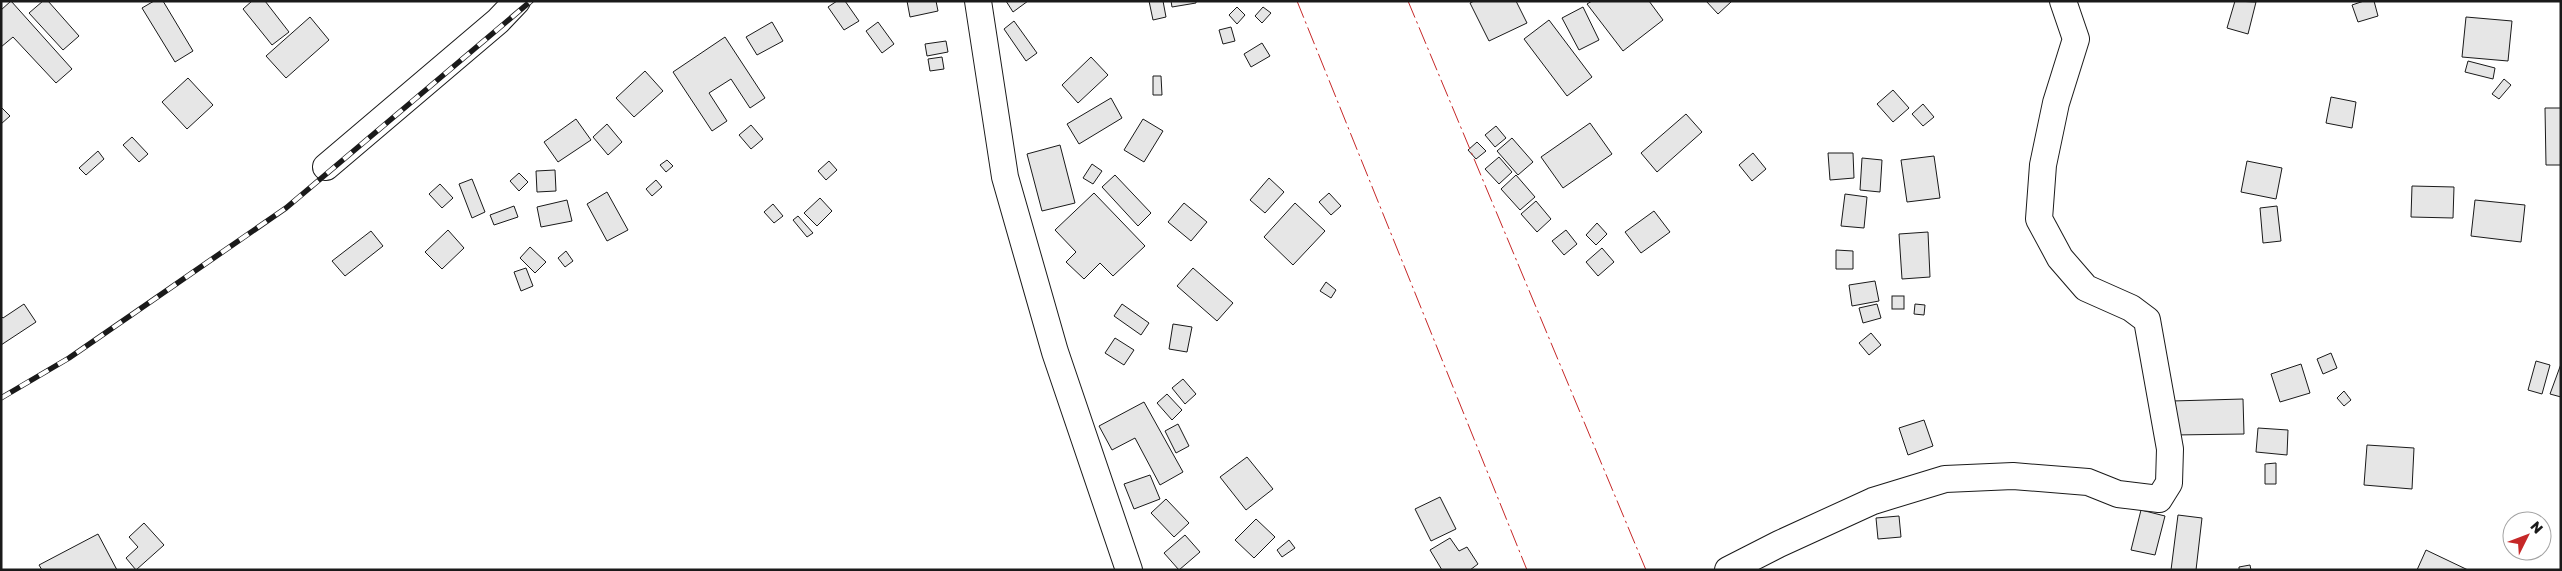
<svg xmlns="http://www.w3.org/2000/svg" width="2562" height="571" font-family="'Golos Text',sans-serif">
  <style>
    .building { fill: #e6e6e6; stroke: #1a1a1a }
    .lines { fill: none; stroke-linecap: round; stroke-linejoin: round }
    .minor-casing { stroke: #1a1a1a; stroke-width: 28 }
    .minor { stroke: #fff; stroke-width: 26 }
    .rail-casing { stroke: #1a1a1a; stroke-width: 5.5 }
    .rail { stroke: #fff; stroke-width: 4; stroke-dasharray: 11; stroke-linecap: butt }
    .power { stroke: #c62828; stroke-width: 1; stroke-dasharray: 18 4 2.5 4; stroke-linecap: butt }
  </style>
  <rect width="100%" height="100%" fill="#fff"/>
  <g class="building">
    <polygon points="11,1 72,69 56,83 13,37 1,47 1,10"/>
    <polygon points="43,1 48,1 79,36 63,50 29,13"/>
    <polygon points="154,1 163,1 193,51 175,62 142,8"/>
    <polygon points="252,1 265,1 289,32 272,45 243,9"/>
    <polygon points="837,1 845,1 859,21 844,30 828,7"/>
    <polygon points="907,1 936,1 938,11 910,17"/>
    <polygon points="1006,1 1028,1 1013,12"/>
    <polygon points="1149,1 1163,1 1166,17 1153,20"/>
    <polygon points="1171,1 1196,1 1196,3 1172,7"/>
    <polygon points="1474,1 1516,1 1527,23 1489,41 1470,3"/>
    <polygon points="1592,1 1649,1 1663,20 1623,51 1587,4"/>
    <polygon points="1706,1 1732,1 1718,14"/>
    <polygon points="2235,1 2256,2 2248,34 2227,28"/>
    <polygon points="2364,1 2374,1 2378,16 2358,22 2352,5"/>
    <polygon points="1237,7 1245,15 1237,24 1229,15"/>
    <polygon points="1263,7 1271,13 1262,23 1255,16"/>
    <polygon points="1583,7 1599,40 1579,50 1562,18"/>
    <polygon points="310,17 329,40 286,78 266,56"/>
    <polygon points="2466,17 2512,21 2508,61 2462,57"/>
    <polygon points="1549,20 1592,77 1567,96 1524,39"/>
    <polygon points="1014,21 1037,53 1026,61 1004,29"/>
    <polygon points="772,22 783,41 757,55 746,37"/>
    <polygon points="878,22 894,44 882,53 866,31"/>
    <polygon points="1231,27 1235,41 1223,44 1219,30"/>
    <polygon points="725,37 765,98 750,108 731,79 709,93 727,121 712,131 673,72"/>
    <polygon points="946,41 948,52 927,56 925,44"/>
    <polygon points="1262,43 1270,56 1251,67 1244,54"/>
    <polygon points="942,57 944,69 930,71 928,59"/>
    <polygon points="1091,57 1108,75 1078,103 1062,85"/>
    <polygon points="2468,61 2495,68 2493,79 2465,72"/>
    <polygon points="645,71 663,91 634,117 616,98"/>
    <polygon points="1153,76 1161,76 1162,95 1153,95"/>
    <polygon points="188,78 213,105 187,129 162,102"/>
    <polygon points="2504,79 2511,85 2499,99 2492,94"/>
    <polygon points="1893,90 1909,108 1893,122 1877,104"/>
    <polygon points="2331,97 2356,102 2352,128 2326,123"/>
    <polygon points="1111,98 1122,118 1079,144 1067,124"/>
    <polygon points="1923,104 1934,117 1923,126 1912,114"/>
    <polygon points="1,107 10,116 1,124"/>
    <polygon points="2545,108 2561,108 2561,165 2546,165"/>
    <polygon points="1686,114 1702,132 1657,172 1641,153"/>
    <polygon points="576,119 591,140 558,162 544,142"/>
    <polygon points="1143,119 1163,131 1144,162 1124,150"/>
    <polygon points="1590,123 1612,154 1563,188 1541,157"/>
    <polygon points="607,124 622,142 608,155 593,137"/>
    <polygon points="751,125 763,139 751,149 739,135"/>
    <polygon points="1496,126 1506,138 1495,147 1485,135"/>
    <polygon points="132,137 148,154 139,162 123,145"/>
    <polygon points="1512,138 1533,162 1518,175 1497,151"/>
    <polygon points="1477,142 1486,151 1476,159 1468,150"/>
    <polygon points="1060,145 1075,203 1042,211 1027,154"/>
    <polygon points="98,151 104,159 86,175 79,168"/>
    <polygon points="1753,153 1766,169 1752,181 1739,165"/>
    <polygon points="1828,153 1853,153 1854,178 1830,180"/>
    <polygon points="1934,156 1940,198 1907,202 1901,160"/>
    <polygon points="1499,157 1512,172 1499,184 1485,169"/>
    <polygon points="1862,158 1882,160 1880,192 1860,190"/>
    <polygon points="667,160 673,166 666,172 660,165"/>
    <polygon points="829,161 837,170 826,180 818,171"/>
    <polygon points="2247,161 2282,168 2276,199 2241,192"/>
    <polygon points="1092,164 1102,171 1093,184 1083,178"/>
    <polygon points="555,170 556,191 537,192 536,171"/>
    <polygon points="519,173 528,182 519,191 510,181"/>
    <polygon points="1115,175 1151,213 1138,226 1102,187"/>
    <polygon points="1516,175 1535,197 1520,210 1501,189"/>
    <polygon points="1269,178 1284,192 1265,213 1250,200"/>
    <polygon points="472,179 485,212 472,218 459,184"/>
    <polygon points="656,180 662,187 652,196 646,189"/>
    <polygon points="440,184 453,198 442,208 429,194"/>
    <polygon points="2412,186 2454,187 2453,218 2411,217"/>
    <polygon points="607,192 628,230 607,241 587,204"/>
    <polygon points="1094,193 1145,246 1113,276 1100,263 1084,279 1066,262 1076,252 1055,230"/>
    <polygon points="1329,193 1341,206 1331,215 1319,202"/>
    <polygon points="1845,194 1867,197 1864,228 1841,226"/>
    <polygon points="820,198 832,211 817,226 804,213"/>
    <polygon points="567,200 572,221 541,227 537,207"/>
    <polygon points="2475,200 2525,205 2521,242 2471,236"/>
    <polygon points="1536,201 1551,219 1537,232 1521,214"/>
    <polygon points="1184,203 1207,222 1191,241 1168,222"/>
    <polygon points="1295,203 1325,231 1293,265 1264,237"/>
    <polygon points="773,204 783,216 774,223 764,212"/>
    <polygon points="514,206 518,217 494,225 490,215"/>
    <polygon points="2277,206 2281,241 2263,243 2260,208"/>
    <polygon points="1654,211 1670,232 1641,253 1625,232"/>
    <polygon points="798,216 813,233 807,237 793,220"/>
    <polygon points="1597,223 1607,234 1596,245 1586,235"/>
    <polygon points="448,230 464,248 442,269 425,252"/>
    <polygon points="1566,230 1577,244 1564,255 1552,241"/>
    <polygon points="371,231 383,246 345,276 332,261"/>
    <polygon points="1928,232 1930,277 1902,279 1899,234"/>
    <polygon points="530,247 546,262 535,273 520,258"/>
    <polygon points="1602,248 1614,262 1598,276 1586,262"/>
    <polygon points="1836,250 1853,251 1853,269 1836,269"/>
    <polygon points="566,251 573,261 565,267 558,258"/>
    <polygon points="526,268 533,286 521,291 514,272"/>
    <polygon points="1193,268 1233,303 1217,321 1177,286"/>
    <polygon points="1875,281 1879,301 1852,306 1849,285"/>
    <polygon points="1326,282 1336,290 1331,298 1320,291"/>
    <rect x="1892" y="296" width="12" height="13"/>
    <polygon points="24,304 36,322 1,345 1,316 3,318"/>
    <polygon points="1122,304 1149,323 1141,335 1114,316"/>
    <polygon points="1877,304 1881,318 1863,323 1859,308"/>
    <polygon points="1915,304 1925,305 1924,315 1914,314"/>
    <polygon points="1173,324 1192,327 1187,352 1169,349"/>
    <polygon points="1871,333 1881,345 1869,355 1859,343"/>
    <polygon points="1115,338 1134,350 1124,365 1105,353"/>
    <polygon points="2331,353 2337,368 2323,374 2317,359"/>
    <polygon points="2536,361 2550,365 2542,394 2528,390"/>
    <polygon points="2301,364 2310,393 2280,402 2271,374"/>
    <polygon points="2561,364 2561,397 2550,394"/>
    <polygon points="1183,379 1196,394 1185,404 1172,388"/>
    <polygon points="2344,391 2351,400 2344,406 2337,398"/>
    <polygon points="1167,394 1182,410 1172,420 1157,403"/>
    <polygon points="2243,399 2244,434 2174,435 2172,401"/>
    <polygon points="1144,402 1183,472 1160,485 1135,438 1112,450 1099,426"/>
    <polygon points="1924,420 1933,446 1908,455 1899,428"/>
    <polygon points="1178,424 1189,446 1176,453 1165,431"/>
    <polygon points="2258,428 2288,430 2287,455 2256,452"/>
    <polygon points="2367,445 2414,448 2412,489 2364,485"/>
    <polygon points="1247,457 1273,489 1246,510 1220,477"/>
    <polygon points="2276,463 2276,484 2265,484 2265,464"/>
    <polygon points="1150,475 1160,499 1134,509 1124,484"/>
    <polygon points="1440,497 1456,529 1431,541 1415,509"/>
    <polygon points="1166,499 1189,523 1174,537 1151,513"/>
    <polygon points="2141,510 2165,516 2155,555 2131,550"/>
    <polygon points="2178,515 2202,518 2196,570 2171,570"/>
    <polygon points="1899,516 1901,537 1878,539 1876,518"/>
    <polygon points="1256,519 1275,537 1254,558 1235,540"/>
    <polygon points="144,523 164,545 136,570 126,558 138,547 129,537"/>
    <polygon points="98,534 117,570 42,570 39,565"/>
    <polygon points="1185,535 1200,552 1179,570 1164,553"/>
    <polygon points="1450,538 1459,551 1467,547 1478,564 1470,570 1442,570 1430,550"/>
    <polygon points="1289,540 1295,548 1282,557 1277,550"/>
    <polygon points="2426,550 2468,570 2417,570"/>
    <polygon points="2250,565 2251,570 2239,570 2239,567"/>
  </g>
  <g class="lines">
    <g class="minor-casing">
      <g id="minor">
        <polyline points="978,1 1005,177 1055,352 1129,570"/>
        <polyline points="326,167 498,21 517,1"/>
        <polyline points="1728,570 1779,544 1873,501 1945,479 2013,476 2088,482 2118,494 2159,499 2169,483 2170,449 2147,320 2131,308 2086,288 2060,258 2039,219 2043,165 2056,103 2076,39 2063,1"/>
      </g>
    </g>
    <use href="#minor" class="minor"/>
    <g class="rail-casing">
      <polyline id="rail" points="1,398 69,358 286,208 531,1"/>
    </g>
    <use href="#rail" class="rail"/>
    <g class="power">
      <polyline points="1297,1 1527,570"/>
      <polyline points="1408,1 1646,570"/>
    </g>
  </g>
  <rect width="2562" height="571" fill="none" stroke="#1a1a1a" stroke-width="5"/>
  <g transform="translate(2527 536) rotate(48)"><circle r="24" fill="#ffffff" stroke="#a3a3a3"/>
  <path d="M0-4L9 19L0 12L-9 19Z" fill="#c62828"/>
  <text y="-8" font-size="14" font-weight="bold" text-anchor="middle" fill="#1a1a1a">N</text>
  </g>
</svg>
